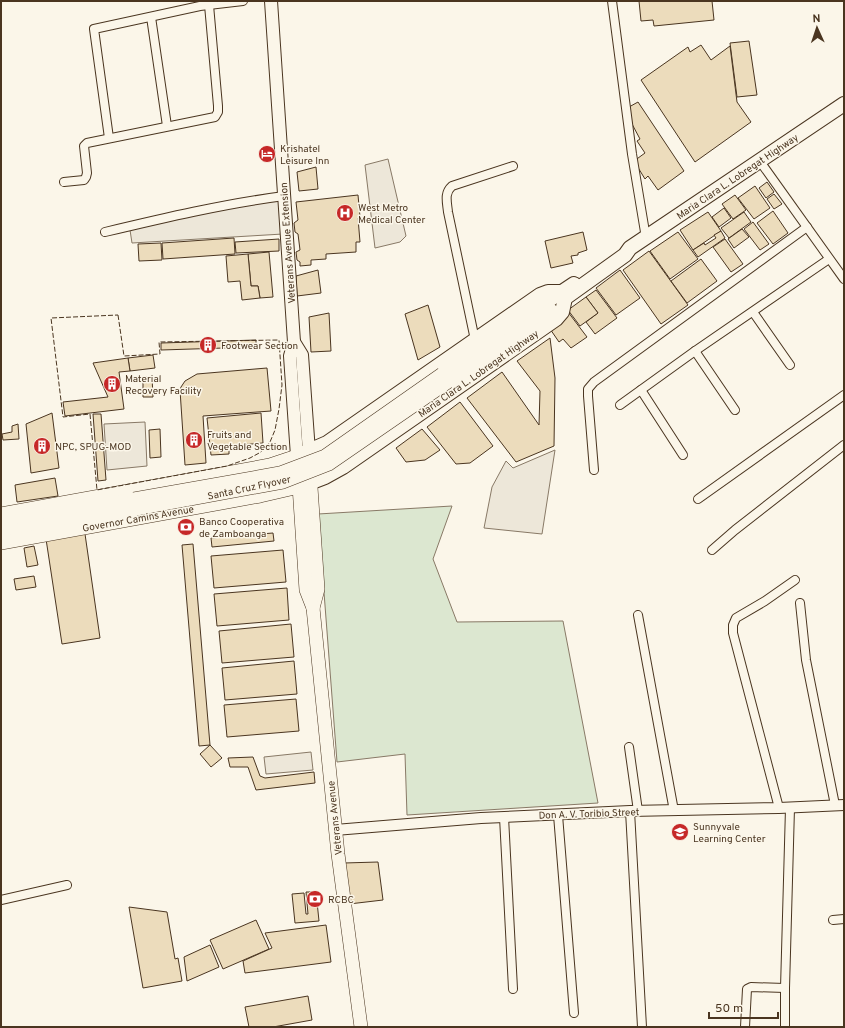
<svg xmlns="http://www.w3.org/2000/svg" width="845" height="1028" font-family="Overpass,sans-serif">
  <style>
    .green { fill: #dce7d0; stroke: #887966 }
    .parking { fill: #ede7d9; stroke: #887966 }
    .building { fill: #ecdcbc; stroke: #4a3520 }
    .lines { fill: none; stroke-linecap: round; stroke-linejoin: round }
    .minor-casing { stroke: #4a3520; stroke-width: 10 }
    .tertiary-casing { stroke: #4a3520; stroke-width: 12 }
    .secondary-casing { stroke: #4a3520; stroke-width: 14 }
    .primary-casing { stroke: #4a3520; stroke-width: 14 }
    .trunk-casing { stroke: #4a3520; stroke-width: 16 }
    .minor { stroke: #fbf6e9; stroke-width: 8 }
    .tertiary { stroke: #fbf6e9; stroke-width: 10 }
    .secondary { stroke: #fbf6e9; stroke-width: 12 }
    .primary { stroke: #fbf6e9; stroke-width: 13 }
    .trunk { stroke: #fbf6e9; stroke-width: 14 }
    .primary-bridge-casing { stroke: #4a3520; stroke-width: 14; stroke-linecap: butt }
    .primary-bridge { stroke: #fbf6e9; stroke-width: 13 }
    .fence { stroke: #4a3520; stroke-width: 1; stroke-dasharray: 5 2; stroke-linecap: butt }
    .labels { text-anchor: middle; stroke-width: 3; stroke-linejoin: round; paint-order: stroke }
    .poi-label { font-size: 10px; fill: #4a3520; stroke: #fbf6e9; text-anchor: start }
    .street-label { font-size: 10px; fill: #4a3520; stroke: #fbf6e9 }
  </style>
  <rect width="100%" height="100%" fill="#fbf6e9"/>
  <polygon class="green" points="452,506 433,559 457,622 563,621 598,803 407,815 405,754 337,762 318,514"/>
  <g class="parking">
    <polygon points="388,159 406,236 400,242 375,248 365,165"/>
    <polygon points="279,198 283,234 132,243 130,230 184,216"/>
    <polygon points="145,422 147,466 107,470 104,424"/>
    <polygon points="555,450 542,534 484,528 492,487 506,461 513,468"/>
    <polygon points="311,752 313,770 266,774 264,757"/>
  </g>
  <g class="building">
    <polygon points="639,1 712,1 714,20 654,26 653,20 641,21"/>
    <polygon points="749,41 757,95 737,97 730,43"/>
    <polygon points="701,45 711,60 730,46 737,102 751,122 695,162 641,80 688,47 690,52"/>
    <polygon points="638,102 684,171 658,190 648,176 645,179 634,161 645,153 637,141 640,139 632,124 629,107"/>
    <polygon points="316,167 318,189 299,191 297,172"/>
    <polygon points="767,182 774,192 766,198 759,188"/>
    <polygon points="755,186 770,208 754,219 738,198"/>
    <polygon points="774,194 782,204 774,209 767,199"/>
    <polygon points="358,195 360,217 358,218 360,242 356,242 356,252 326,254 326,259 311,260 311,265 300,266 300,262 297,260 296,252 300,250 298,234 295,232 294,223 298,220 296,202"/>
    <polygon points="735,195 746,210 733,219 722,204"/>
    <polygon points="724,208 731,218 719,227 712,217"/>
    <polygon points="773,211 788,233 773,244 757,223"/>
    <polygon points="708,212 721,231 693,250 680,230"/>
    <polygon points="744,212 751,222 729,238 721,228"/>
    <polygon points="753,222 769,244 760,250 744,229"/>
    <polygon points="742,229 749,237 734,248 728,239"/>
    <polygon points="721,231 725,238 698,257 693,250 704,243 705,245 716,238 714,235"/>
    <polygon points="583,232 587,250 578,253 578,255 571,256 573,263 551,268 545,241"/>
    <polygon points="678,232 698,259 670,279 650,251"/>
    <polygon points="234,238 235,254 163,259 162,243"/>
    <polygon points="279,239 279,251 236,253 235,242"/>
    <polygon points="725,239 743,264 731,272 713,247"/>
    <polygon points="161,243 162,260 139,261 138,244"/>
    <polygon points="649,251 688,305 661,324 623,270"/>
    <polygon points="269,252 273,297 260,298 258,286 251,286 248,254"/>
    <polygon points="248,254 251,286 258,286 260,298 242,300 240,281 228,282 226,256"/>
    <polygon points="701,259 717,281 687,303 671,281"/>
    <polygon points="318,270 321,293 297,296 296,276"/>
    <polygon points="620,270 640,298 616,315 596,288"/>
    <polygon points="596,290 617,318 595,334 586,322 598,313 586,297"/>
    <polygon points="586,297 598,313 580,326 568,310"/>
    <polygon points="428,305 440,347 418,360 405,314"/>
    <polygon points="568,312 587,337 571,348 563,339 559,342 548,326"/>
    <polygon points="329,313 331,351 311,352 309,317"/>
    <polygon points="550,338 555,378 554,446 516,462 467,398 502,372 539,425 540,391 517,361"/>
    <polygon points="256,340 256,347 161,350 161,343"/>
    <polygon points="153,355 155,368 130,371 128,358"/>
    <polygon points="128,358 130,371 119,372 124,409 65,416 63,402 108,397 93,363"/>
    <polygon points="267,368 271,411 203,416 206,463 185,465 180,390 181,387 185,381 197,374"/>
    <polygon points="143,377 152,377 153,397 143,397"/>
    <polygon points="460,402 493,446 470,463 456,464 427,427"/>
    <polygon points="52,413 59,468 31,473 26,424"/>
    <polygon points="261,413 263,443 229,446 229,454 211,455 207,418"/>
    <polygon points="93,414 101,414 106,480 98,481"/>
    <polygon points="18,424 19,439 3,440 2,434 12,432 12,426"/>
    <polygon points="160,429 161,457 150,458 149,430"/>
    <polygon points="422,429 440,450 425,460 406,462 396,448"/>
    <polygon points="55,478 58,496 17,502 15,485"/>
    <polygon points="273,533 274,541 212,547 211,538"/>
    <polygon points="85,534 100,638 62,644 46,539"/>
    <polygon points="193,544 210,745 199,746 182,545"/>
    <polygon points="34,546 38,565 27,567 24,548"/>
    <polygon points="283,550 286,582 214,588 211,556"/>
    <polygon points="34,576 36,587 16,590 14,579"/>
    <polygon points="287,588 289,620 217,626 214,594"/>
    <polygon points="291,624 294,657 222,663 219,631"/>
    <polygon points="294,661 297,694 225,700 222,668"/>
    <polygon points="296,699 299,731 227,737 224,705"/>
    <polygon points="210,745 222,758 211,767 200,754"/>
    <polygon points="253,757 260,776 265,778 314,772 315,783 256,790 248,767 230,767 228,758"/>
    <polygon points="378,862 383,900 349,904 344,863"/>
    <polygon points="306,892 316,892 319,921 295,923 292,894 304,893 306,914 308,914"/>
    <polygon points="129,907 167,912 175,959 178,958 182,981 143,988"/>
    <polygon points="256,920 269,949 223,969 210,940"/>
    <polygon points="326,925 331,962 245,973 243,961 272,948 265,933"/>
    <polygon points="210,945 219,967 187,981 184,957"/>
    <polygon points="308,996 312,1020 273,1027 249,1027 245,1007"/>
  </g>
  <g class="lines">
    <g class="minor-casing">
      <g id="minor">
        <polyline points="612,1 632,154 646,238"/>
        <polyline points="151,17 167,126"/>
        <polyline points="109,138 94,29 200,6 243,1"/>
        <polyline points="759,160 844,279"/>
        <polyline points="64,182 84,180 86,177 87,173 84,146 87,143 215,117 218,112 218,106 209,5"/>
        <path d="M105,232C164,218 223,204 284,196"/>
        <polyline points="753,312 790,365"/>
        <path d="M475,340L448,212C447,202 444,193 452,186L513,166"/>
        <polyline points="695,351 735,410"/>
        <polyline points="641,390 683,455"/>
        <polyline points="620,405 695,351 829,259"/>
        <polyline points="594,470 588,396 588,389 594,382 807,227"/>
        <polyline points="698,499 844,395"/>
        <polyline points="712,550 735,530 844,445"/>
        <polyline points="800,603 806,660 835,805"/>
        <polyline points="638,615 674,811"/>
        <polyline points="629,747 638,811"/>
        <polyline points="779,808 733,633 733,625 736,618 765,601 795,580"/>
        <polyline points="630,811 642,1027"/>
        <polyline points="558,815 574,1013"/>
        <polyline points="504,817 513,989"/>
        <polyline points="1,900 67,885"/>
        <polyline points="833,920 844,919"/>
        <polyline points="745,1027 747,989 751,987 785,988"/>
        <polyline points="785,1027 785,988 790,808"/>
      </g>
    </g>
    <g class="tertiary-casing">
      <polyline id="tertiary" points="335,830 481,818 630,811 779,808 844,805"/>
    </g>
    <g class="secondary-casing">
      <g id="secondary">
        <polyline points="271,1 294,342 290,356 297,456"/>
        <polyline points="294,342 302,355 309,452"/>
      </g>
    </g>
    <g class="primary-casing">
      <g id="primary">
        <polyline points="442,374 562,292"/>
        <polyline points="448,382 551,310"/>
        <polyline points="310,473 318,589 313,608"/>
        <polyline points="1,514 270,465 297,456 306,590 313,608 338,854 361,1027"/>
        <polyline points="1,524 134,499"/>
        <polyline points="1,533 136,509"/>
        <polyline points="1,543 260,496 299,487"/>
      </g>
    </g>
    <g class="trunk-casing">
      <g id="trunk">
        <polyline points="297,456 327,443 540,295 548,292 562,292 574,284"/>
        <polyline points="299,487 325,477 343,467 556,319 562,312 565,298 625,255 630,248 844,104"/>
      </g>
    </g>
    <use href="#minor" class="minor"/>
    <use href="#tertiary" class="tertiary"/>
    <use href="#secondary" class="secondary"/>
    <use href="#primary" class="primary"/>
    <use href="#trunk" class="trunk"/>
    <g class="primary-bridge-casing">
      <g id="primary-bridge">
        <polyline points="134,499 280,473 325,456 442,374"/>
        <polyline points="136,509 283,482 329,464 448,382"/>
      </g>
    </g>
    <use href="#primary-bridge" class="primary-bridge"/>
    <polygon class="fence" points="118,315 124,356 160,354 159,342 279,340 282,385 279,409 275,430 270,442 261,452 250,458 227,466 97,490 90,414 63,417 51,318"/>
  </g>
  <defs>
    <g id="hotel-disc" transform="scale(0.9)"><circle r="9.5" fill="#c62828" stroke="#fbf6e9"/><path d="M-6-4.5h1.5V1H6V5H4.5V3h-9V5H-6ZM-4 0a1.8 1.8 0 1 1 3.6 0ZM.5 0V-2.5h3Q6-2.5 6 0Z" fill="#fff"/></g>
    <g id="hospital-disc" transform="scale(0.9)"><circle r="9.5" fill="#c62828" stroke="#fbf6e9"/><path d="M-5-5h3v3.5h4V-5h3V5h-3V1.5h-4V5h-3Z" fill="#fff"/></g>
    <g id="building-disc" transform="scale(0.9)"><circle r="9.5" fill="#c62828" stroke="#fbf6e9"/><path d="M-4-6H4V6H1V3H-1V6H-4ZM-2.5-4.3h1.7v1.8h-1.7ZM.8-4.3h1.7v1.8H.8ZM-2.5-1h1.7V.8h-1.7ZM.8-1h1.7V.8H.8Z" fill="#fff"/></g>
    <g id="bank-disc" transform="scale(0.9)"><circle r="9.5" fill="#c62828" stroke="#fbf6e9"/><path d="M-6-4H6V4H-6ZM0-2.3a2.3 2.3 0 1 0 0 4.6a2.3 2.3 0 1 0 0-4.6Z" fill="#fff"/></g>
    <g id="school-disc" transform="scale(0.9)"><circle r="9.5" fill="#c62828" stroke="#fbf6e9"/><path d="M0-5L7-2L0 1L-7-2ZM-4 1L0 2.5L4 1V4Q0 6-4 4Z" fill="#fff"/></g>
  </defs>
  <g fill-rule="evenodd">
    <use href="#hotel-disc" x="267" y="154"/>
    <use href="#hospital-disc" x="345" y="213"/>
    <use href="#building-disc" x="208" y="345"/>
    <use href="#building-disc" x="112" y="384"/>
    <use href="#building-disc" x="194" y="440"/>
    <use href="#building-disc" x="42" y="446"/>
    <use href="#bank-disc" x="186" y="527"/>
    <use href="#school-disc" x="680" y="832"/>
    <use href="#bank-disc" x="315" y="899"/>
  </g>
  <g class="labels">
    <g class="poi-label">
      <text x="280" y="152">Krishatel<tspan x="280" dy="12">Leisure Inn</tspan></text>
      <text x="358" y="211">West Metro<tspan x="358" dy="12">Medical Center</tspan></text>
      <text x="221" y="349">Footwear Section</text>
      <text x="125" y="382">Material<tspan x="125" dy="12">Recovery Facility</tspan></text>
      <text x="207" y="438">Fruits and<tspan x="207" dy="12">Vegetable Section</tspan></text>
      <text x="55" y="450">NPC, SPUG-MOD</text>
      <text x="199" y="525">Banco Cooperativa<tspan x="199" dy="12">de Zamboanga</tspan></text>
      <text x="693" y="830">Sunnyvale<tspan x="693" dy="12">Learning Center</tspan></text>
      <text x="328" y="903">RCBC</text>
    </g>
    <g class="street-label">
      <text transform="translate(737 176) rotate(-34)" y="4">Maria Clara L. Lobregat Highway</text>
      <text transform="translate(287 243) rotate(-94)" y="4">Veterans Avenue Extension</text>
      <text transform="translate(478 373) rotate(-35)" y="4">Maria Clara L. Lobregat Highway</text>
      <text transform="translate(249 487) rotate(-12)" y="4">Santa Cruz Flyover</text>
      <text transform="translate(138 518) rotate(-10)" y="4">Governor Camins Avenue</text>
      <text transform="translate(589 813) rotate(-2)" y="4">Don A. V. Toribio Street</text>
      <text transform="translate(334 818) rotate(-96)" y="4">Veterans Avenue</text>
    </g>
  </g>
  <rect width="845" height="1028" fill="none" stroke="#4a3520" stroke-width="4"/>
  <g transform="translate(817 28) rotate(357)" stroke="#fbf6e9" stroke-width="3" paint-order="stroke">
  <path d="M0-3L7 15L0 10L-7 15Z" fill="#4a3520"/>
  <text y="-6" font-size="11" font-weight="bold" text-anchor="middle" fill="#4a3520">N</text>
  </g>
  <path d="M709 1012v6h69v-6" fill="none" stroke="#4a3520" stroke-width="2"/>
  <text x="715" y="1012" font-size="12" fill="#4a3520" stroke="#fbf6e9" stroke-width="3" paint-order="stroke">50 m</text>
</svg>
